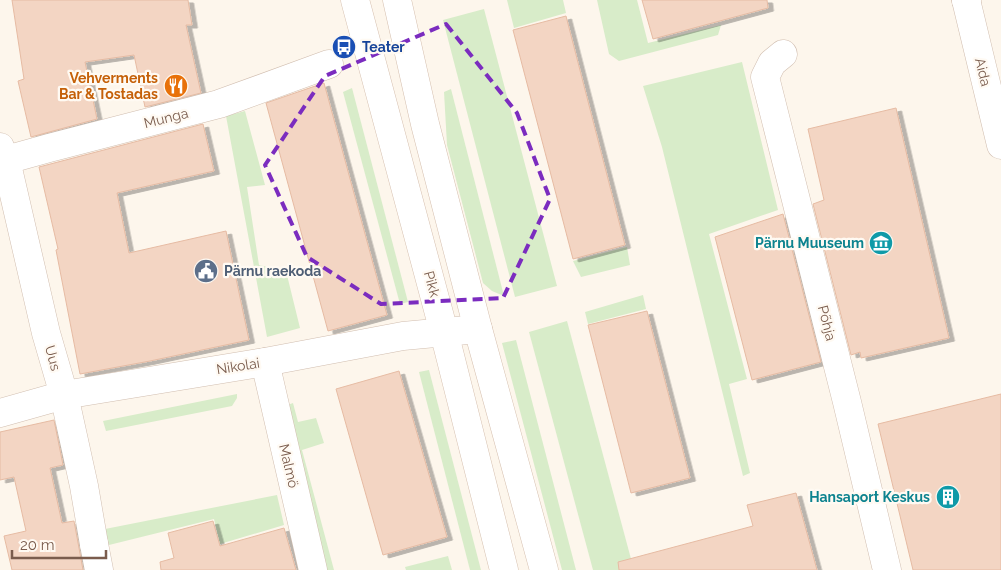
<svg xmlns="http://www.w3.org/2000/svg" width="1001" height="570" font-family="Raleway,sans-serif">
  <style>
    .green { fill: #d8ecc9 }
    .building { fill: #f3d5c3; stroke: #e6bba3; filter: url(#shadow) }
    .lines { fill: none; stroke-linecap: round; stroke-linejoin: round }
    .pedestrian-casing { stroke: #d1beb0; stroke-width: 29 }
    .minor-casing { stroke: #d1beb0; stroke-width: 29 }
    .secondary-casing { stroke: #d6c0b0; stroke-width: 29 }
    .pedestrian { stroke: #fff; stroke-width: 28 }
    .minor { stroke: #fff; stroke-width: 28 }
    .secondary { stroke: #fff; stroke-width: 28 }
    .marked { fill: none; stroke: #7b2cbf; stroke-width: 4; stroke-dasharray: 10 6; stroke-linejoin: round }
    .labels { text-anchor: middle; stroke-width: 4.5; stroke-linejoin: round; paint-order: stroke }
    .transit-label { font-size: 14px; font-weight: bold; fill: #164399; stroke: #fffaf3; text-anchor: start }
    .street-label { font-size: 14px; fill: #7a5c4d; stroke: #fffaf3 }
    .food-label { font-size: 14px; font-weight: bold; fill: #c56008; stroke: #fffaf3; text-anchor: end }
    .culture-label { font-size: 14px; font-weight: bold; fill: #0d838f; stroke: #fffaf3; text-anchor: end }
    .service-label { font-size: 14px; font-weight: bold; fill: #4e5e75; stroke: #fffaf3; text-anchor: start }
  </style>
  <defs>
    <filter id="shadow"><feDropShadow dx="5.5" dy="3" stdDeviation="0" flood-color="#0004"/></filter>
  </defs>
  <rect width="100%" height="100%" fill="#fdf6ec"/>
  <g class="green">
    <polygon points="507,0 563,0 566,13 514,28"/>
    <polygon points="597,0 637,0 648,43 721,25 718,35 619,61 609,54"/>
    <polygon points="484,9 557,286 515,297 443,20"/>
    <polygon points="742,62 778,210 709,234 747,379 729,384 750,473 743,476 662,147 643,86"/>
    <polygon points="352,88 408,302 400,304 343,92"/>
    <polygon points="451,89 504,296 492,291 483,283 447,145 444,92"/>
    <polygon points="245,111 265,185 247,187 259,265 286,271 300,328 267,337 226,116"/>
    <polygon points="627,247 630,265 581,277 573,261"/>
    <polygon points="643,295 646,309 588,324 585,312"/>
    <polygon points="567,321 634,570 593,570 529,332"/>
    <polygon points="516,340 576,570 562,570 502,343"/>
    <polygon points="429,370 481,570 470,570 419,372"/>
    <polygon points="237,394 237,398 232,406 106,431 103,421"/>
    <polygon points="293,403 298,422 316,418 324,443 302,450 334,570 326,570 285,406"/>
    <polygon points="277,495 284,525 220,544 214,519 109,545 105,529"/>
    <polygon points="448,556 452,570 406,570 405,567"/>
  </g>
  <g class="building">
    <polygon points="12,0 188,0 192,25 186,25 201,93 145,107 134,55 85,62 97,119 31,137 18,81 24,79"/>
    <polygon points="642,0 767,0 768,8 653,39"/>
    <polygon points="566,16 625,245 573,259 513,30"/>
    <polygon points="324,83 387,315 328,331 266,103"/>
    <polygon points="896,108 949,338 861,358 860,352 851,355 813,204 824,200 808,129"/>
    <polygon points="203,124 214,171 117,193 129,253 226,231 249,340 150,361 80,374 56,250 58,249 39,167"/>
    <polygon points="783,214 821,362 752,380 715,237"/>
    <polygon points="647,311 690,478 631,493 588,325"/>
    <polygon points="399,371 447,537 383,555 336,389"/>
    <polygon points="1001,394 1001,570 913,570 878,424"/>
    <polygon points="54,420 63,465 50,468 62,523 74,521 83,570 12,570 4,536 26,531 14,477 0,480 0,432"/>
    <polygon points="796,493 817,570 619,570 618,562 753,526 747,505"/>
    <polygon points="213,521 220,546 284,528 296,570 161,570 160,562 174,558 168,533"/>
  </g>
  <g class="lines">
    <g class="pedestrian-casing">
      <g id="pedestrian">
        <polyline points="966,0 1001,145"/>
        <polyline points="265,362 313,570"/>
        <polyline points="0,413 64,395"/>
        <polyline points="94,544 99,570"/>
      </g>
    </g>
    <g class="minor-casing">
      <g id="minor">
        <polyline points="966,0 967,0"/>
        <polyline points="783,54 772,63 765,77 847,402 887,570"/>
        <polyline points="0,147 6,160 46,333 64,395 84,486 94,544"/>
        <polyline points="0,163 6,160 49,148 219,104 329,64"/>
        <polyline points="64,395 265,362 403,336 478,329"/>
      </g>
    </g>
    <g class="secondary-casing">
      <g id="secondary">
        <polyline points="355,0 444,332 504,570"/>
        <polyline points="397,0 425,124 478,329 544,570"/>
      </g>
    </g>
    <use href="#pedestrian" class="pedestrian"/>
    <use href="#minor" class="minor"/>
    <use href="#secondary" class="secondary"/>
  </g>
  <path class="marked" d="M446,24L517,113L550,199L503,298L381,304L307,257L265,165L325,76Z"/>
  <defs>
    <g id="bus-disc" transform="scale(1.25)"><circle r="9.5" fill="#1a4fb4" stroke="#fffaf3"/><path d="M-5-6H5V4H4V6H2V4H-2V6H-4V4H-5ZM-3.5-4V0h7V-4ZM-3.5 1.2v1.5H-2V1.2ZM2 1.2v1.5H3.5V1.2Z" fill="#fff"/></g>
    <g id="restaurant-disc" transform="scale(1.25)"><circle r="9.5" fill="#e8710a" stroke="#fffaf3"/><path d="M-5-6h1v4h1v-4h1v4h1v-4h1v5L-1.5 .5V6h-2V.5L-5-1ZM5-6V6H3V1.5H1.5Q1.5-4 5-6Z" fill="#fff"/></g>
    <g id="museum-disc" transform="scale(1.25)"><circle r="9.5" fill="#0f9aa8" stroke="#fffaf3"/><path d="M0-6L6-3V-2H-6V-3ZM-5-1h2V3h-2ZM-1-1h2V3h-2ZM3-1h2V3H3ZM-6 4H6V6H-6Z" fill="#fff"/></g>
    <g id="civic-disc" transform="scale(1.25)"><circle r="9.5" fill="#5c6f8a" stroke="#fffaf3"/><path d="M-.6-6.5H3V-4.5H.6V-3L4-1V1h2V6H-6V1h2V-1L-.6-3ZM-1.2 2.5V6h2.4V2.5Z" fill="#fff"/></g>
    <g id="building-disc" transform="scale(1.25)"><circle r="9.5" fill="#0f9aa8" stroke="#fffaf3"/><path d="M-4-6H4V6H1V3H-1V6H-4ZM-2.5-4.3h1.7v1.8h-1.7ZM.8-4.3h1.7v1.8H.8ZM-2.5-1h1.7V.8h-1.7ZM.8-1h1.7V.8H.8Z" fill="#fff"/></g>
  </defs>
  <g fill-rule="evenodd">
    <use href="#bus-disc" x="344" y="47"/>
    <use href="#restaurant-disc" x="176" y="86"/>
    <use href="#museum-disc" x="881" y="243"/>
    <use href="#civic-disc" x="206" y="271"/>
    <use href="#building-disc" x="948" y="497"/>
  </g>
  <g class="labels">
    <g class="transit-label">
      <text x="362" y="52">Teater</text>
    </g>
    <g class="street-label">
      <text transform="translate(983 72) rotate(76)" y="5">Aida</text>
      <text transform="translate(166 118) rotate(-14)" y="5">Munga</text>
      <text transform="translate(432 284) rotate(75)" y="5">Pikk</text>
      <text transform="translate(827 323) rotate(76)" y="5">Põhja</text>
      <text transform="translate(53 358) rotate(74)" y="5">Uus</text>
      <text transform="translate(238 366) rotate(-9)" y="5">Nikolai</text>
      <text transform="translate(289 466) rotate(77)" y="5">Malmö</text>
    </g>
    <g class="food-label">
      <text x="158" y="83">Vehverments<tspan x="158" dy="16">Bar &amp; Tostadas</tspan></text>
    </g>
    <g class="culture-label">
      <text x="864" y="248">Pärnu Muuseum</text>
      <text x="930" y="502">Hansaport Keskus</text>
    </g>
    <g class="service-label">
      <text x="224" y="276">Pärnu raekoda</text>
    </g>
  </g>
  <path d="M12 550v8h94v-8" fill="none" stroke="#7a5c4d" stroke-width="2.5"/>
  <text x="20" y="550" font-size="15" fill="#7a5c4d" stroke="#fffaf3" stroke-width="4" paint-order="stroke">20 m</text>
</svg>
